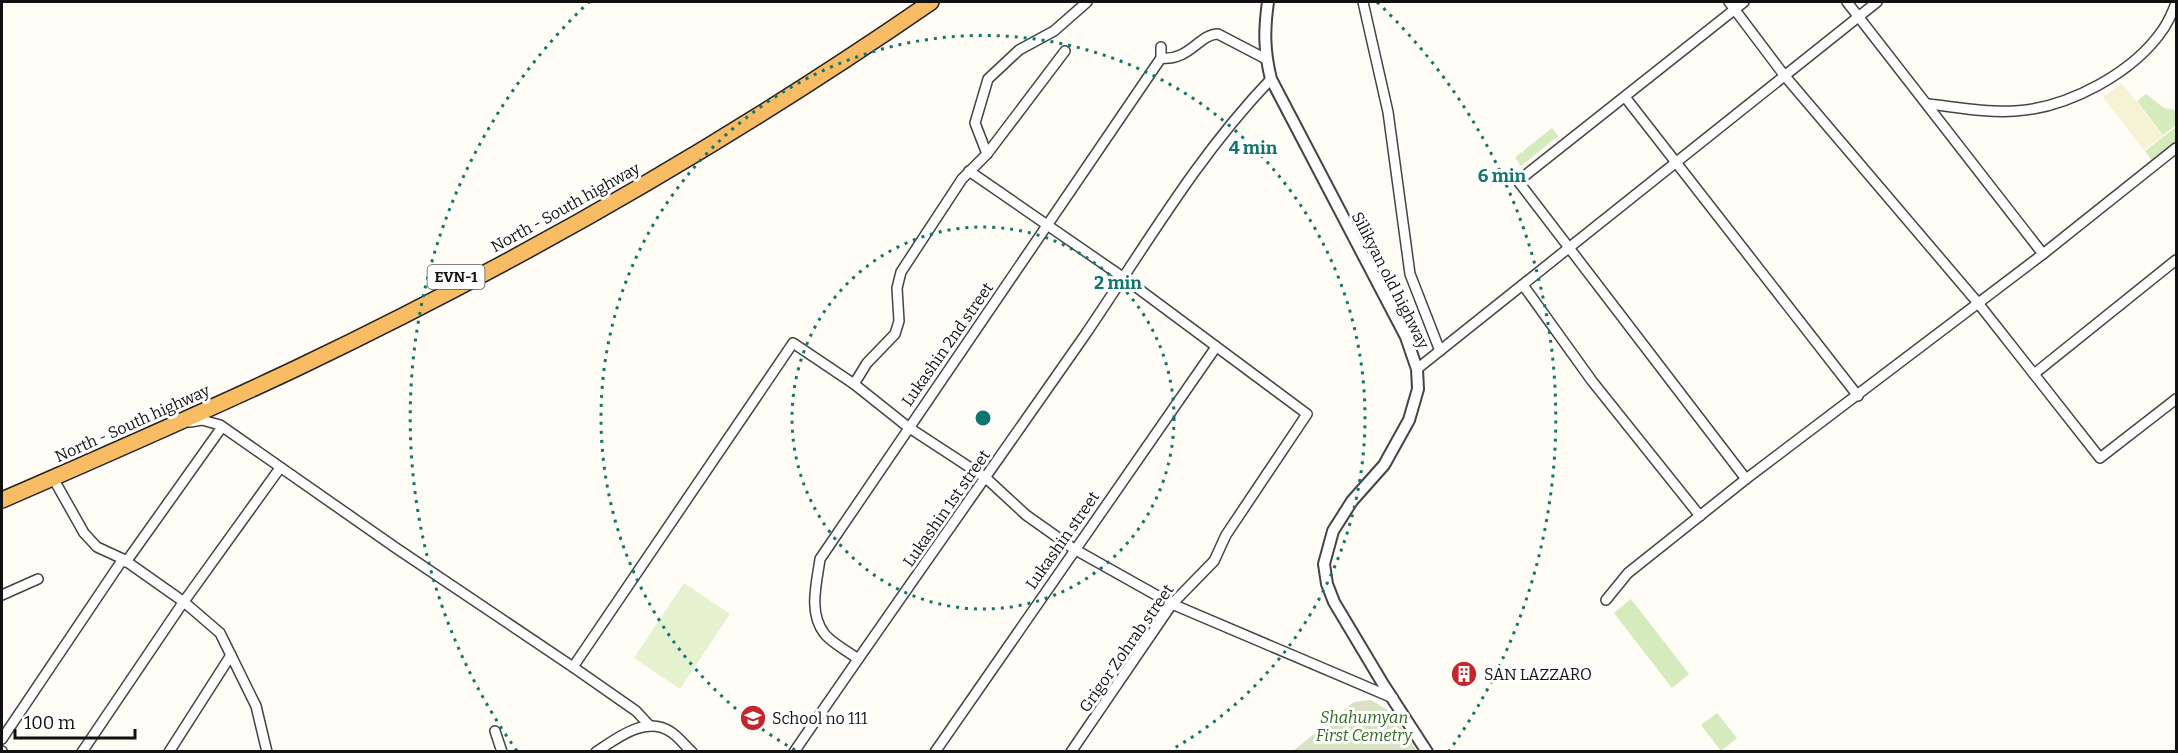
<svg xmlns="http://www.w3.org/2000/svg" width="2178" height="753" font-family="Bitter,serif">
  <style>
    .farmland { fill: #f6f3d4 }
    .green { fill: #d5ebbd }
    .cemetery { fill: #d9e3c4 }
    .pitch { fill: #e6f2cf }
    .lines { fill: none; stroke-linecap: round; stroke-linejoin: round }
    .minor-casing { stroke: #444; stroke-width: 12 }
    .tertiary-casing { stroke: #444; stroke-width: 14 }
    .trunk-casing { stroke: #222; stroke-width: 18 }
    .minor { stroke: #fff; stroke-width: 9 }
    .tertiary { stroke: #fff; stroke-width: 10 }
    .trunk { stroke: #f7bc64; stroke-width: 15 }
    .ring { fill: none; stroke: #0f766e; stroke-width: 3; stroke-dasharray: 3 6 }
    .labels { text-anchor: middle; stroke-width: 6; stroke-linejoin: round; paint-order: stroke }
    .shield { fill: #fff; stroke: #585858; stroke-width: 1.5 }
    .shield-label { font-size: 15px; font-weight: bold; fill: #111 }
    .street-label { font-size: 16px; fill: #111; stroke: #fff }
    .poi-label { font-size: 16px; fill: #111; stroke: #fff; text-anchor: start }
    .park-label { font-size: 16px; font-style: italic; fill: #2f6b1f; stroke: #fff }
    .centre { fill: #0f766e; stroke: #fff; stroke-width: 3 }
    .ring-label { font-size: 18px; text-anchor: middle; font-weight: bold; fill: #0f766e; stroke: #fff; stroke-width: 6; stroke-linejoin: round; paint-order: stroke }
  </style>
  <rect width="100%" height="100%" fill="#fffdf5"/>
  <polygon class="farmland" points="2122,83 2163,136 2144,150 2103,97"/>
  <g class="green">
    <polygon points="2146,94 2164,108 2176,110 2176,125 2163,135 2137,101"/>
    <polygon points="2176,127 2176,145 2153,162 2145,151"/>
    <polygon points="1552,128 1558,136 1521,166 1515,158 1521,152 1524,154 1523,151"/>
    <polygon points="1631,599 1689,674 1672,688 1614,613"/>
    <polygon points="1717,713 1737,738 1721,751 1701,725"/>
  </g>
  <polygon class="cemetery" points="1371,700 1391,712 1417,751 1293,751 1354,702"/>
  <polygon class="pitch" points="684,583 730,614 680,689 634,658"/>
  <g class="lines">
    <g class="minor-casing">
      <g id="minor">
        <polyline points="1363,2 1388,112 1410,274 1440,351"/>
        <polyline points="1729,2 1784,75 1978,303 2100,458 2176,399"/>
        <polyline points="1744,2 1518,181 1746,479"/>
        <polyline points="1847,2 2043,254"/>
        <path d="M1161,58C1190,61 1199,34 1218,34L1266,59"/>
        <polyline points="1625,97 1858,396"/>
        <path d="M1928,104C1956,107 1986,113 2015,111C2068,108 2134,73 2164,28C2169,20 2173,11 2176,3"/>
        <polyline points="987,154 975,123 988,79 1019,50 1054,31 1087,2"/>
        <polyline points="969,171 1124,278 1307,414 1226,535 1214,561 1172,604 1071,752"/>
        <polyline points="1523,285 1592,381 1700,516"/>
        <polyline points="1417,369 1877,2"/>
        <polyline points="2034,374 2176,260"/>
        <polyline points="854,384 867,363 895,334 899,321 897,288 901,272 962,179 987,154 1065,51"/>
        <polyline points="190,422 202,420 220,425 396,548 573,667 636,711 650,726"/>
        <polyline points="53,478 84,533 97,547 123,559"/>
        <polyline points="126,562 222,427"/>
        <polyline points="2,595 38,579"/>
        <polyline points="1606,600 1628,573 1746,479 2043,254 2176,148"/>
        <path d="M858,659C849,652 830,642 824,633C808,612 817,582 820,559L1161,58V47"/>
        <polyline points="573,667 793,343 854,384 908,427 986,478 1026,515 1074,549 1172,604 1393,698"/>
        <polyline points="495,731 502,752"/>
        <polyline points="2,739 123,559 184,602 220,633 256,706 267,752"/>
        <polyline points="2,751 2,752"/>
        <polyline points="82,752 180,607 280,468"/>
        <polyline points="169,752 231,655"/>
        <path d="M596,752C617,738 646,715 671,732C679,737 685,746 692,752"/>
        <path d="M794,752C890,612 988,474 1085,335C1145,247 1197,156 1271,79"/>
        <polyline points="935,752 1216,347"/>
      </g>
    </g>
    <g class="tertiary-casing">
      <path id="tertiary" d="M1268,2C1264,30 1264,51 1271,79L1406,337L1417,369L1418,389L1409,420L1384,465L1352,501L1333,531L1324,564L1327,584L1334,602L1383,684L1427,752"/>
    </g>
    <g class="trunk-casing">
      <path id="trunk" d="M2,500C101,457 200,414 297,368C517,263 731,140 931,2"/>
    </g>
    <use href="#minor" class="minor"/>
    <use href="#tertiary" class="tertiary"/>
    <use href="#trunk" class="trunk"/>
  </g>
  <g class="ring">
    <circle cx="983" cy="418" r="191"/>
    <path d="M795 750A382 382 0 1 1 1171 750"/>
    <path d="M517 751A573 573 0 0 1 589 2M1377 2A573 573 0 0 1 1449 751"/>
  </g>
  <defs>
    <g id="building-disc" transform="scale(1.35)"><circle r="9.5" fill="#c4262e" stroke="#fff"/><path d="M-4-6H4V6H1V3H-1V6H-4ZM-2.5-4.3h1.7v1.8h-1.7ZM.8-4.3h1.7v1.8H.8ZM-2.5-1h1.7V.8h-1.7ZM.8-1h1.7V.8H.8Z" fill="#fff"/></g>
    <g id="school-disc" transform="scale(1.35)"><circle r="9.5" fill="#c4262e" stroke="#fff"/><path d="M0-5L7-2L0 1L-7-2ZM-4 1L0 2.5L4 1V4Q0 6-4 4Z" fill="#fff"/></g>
  </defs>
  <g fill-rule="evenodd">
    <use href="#building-disc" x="1464" y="674"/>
    <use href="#school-disc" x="753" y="718"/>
  </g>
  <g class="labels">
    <rect class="shield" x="427.5" y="265" width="57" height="24" rx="4.5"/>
    <g class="shield-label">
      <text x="456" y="282">EVN-1</text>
    </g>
    <g class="street-label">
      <text transform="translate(565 207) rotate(-29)" y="6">North - South highway</text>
      <text transform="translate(1391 280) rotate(63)" y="6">Silikyan old highway</text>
      <text transform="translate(947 344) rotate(-55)" y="6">Lukashin 2nd street</text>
      <text transform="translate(132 423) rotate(-24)" y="6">North - South highway</text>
      <text transform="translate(946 508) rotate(-55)" y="6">Lukashin 1st street</text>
      <text transform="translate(1062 540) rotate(-55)" y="6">Lukashin street</text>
      <text transform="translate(1126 648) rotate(-55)" y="6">Grigor Zohrab street</text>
    </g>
    <g class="poi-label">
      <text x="1484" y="680">SAN LAZZARO</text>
      <text x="772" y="724">School no 111</text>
    </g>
    <g class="park-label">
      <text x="1364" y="723">Shahumyan<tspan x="1364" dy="18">First Cemetry</tspan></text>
    </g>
  </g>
  <circle cx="983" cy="418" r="9" class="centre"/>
  <g class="ring-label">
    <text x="1253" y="154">4 min</text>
    <text x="1502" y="182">6 min</text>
    <text x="1118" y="289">2 min</text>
  </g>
  <rect width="2178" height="753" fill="none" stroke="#111111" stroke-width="6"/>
  <path d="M15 729v9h120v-9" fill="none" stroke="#111111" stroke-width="3"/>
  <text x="24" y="729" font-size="18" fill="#111111" stroke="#ffffff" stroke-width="4.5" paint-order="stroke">100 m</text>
</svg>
